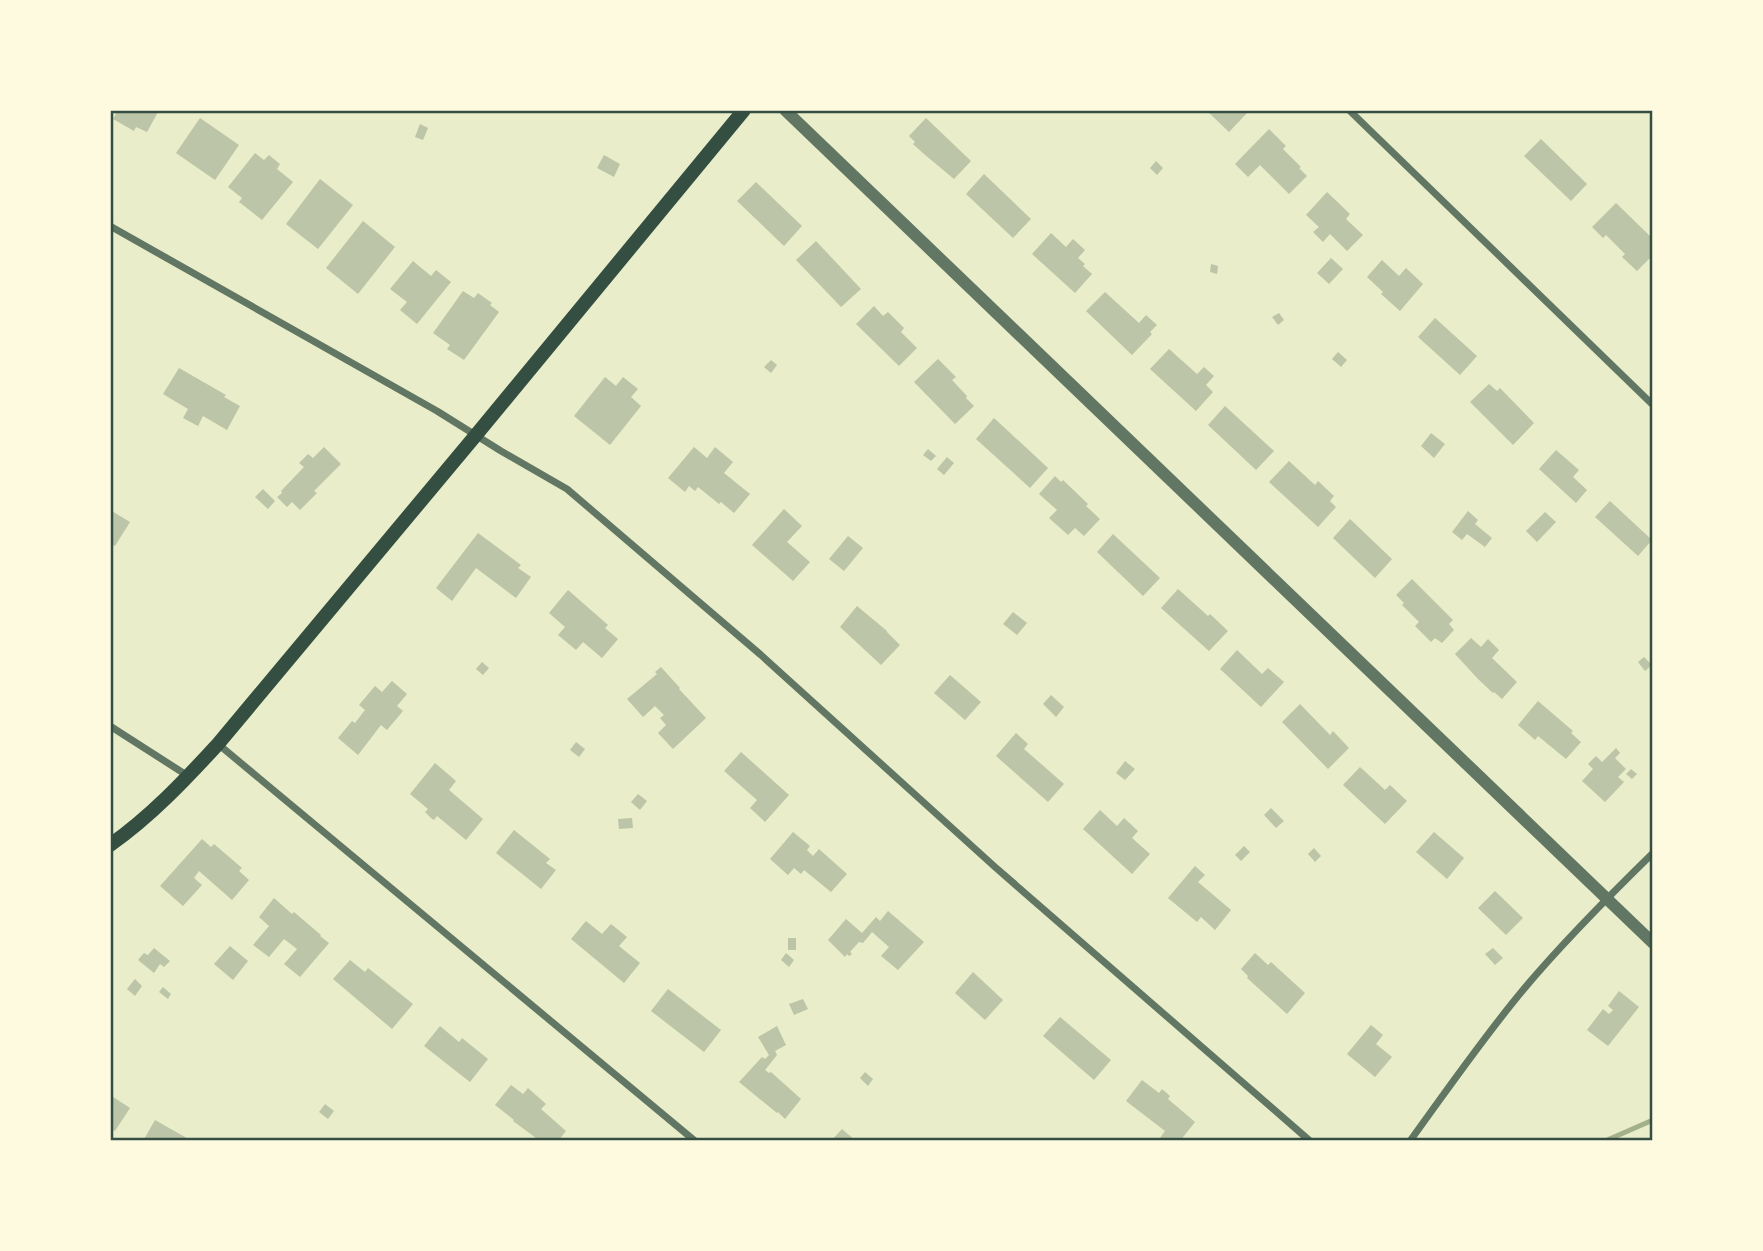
<svg xmlns="http://www.w3.org/2000/svg" width="1763" height="1251" font-family="'Asap Condensed',sans-serif">
  <style>
    .lines { fill: none; stroke-linecap: round; stroke-linejoin: round }
    .stream { stroke: #a3b18a; stroke-width: 5 }
    .building { fill: #bcc5a7 }
    .minor { stroke: #617663; stroke-width: 7 }
    .tertiary { stroke: #617663; stroke-width: 12 }
    .secondary { stroke: #344e41; stroke-width: 14 }
    .neatline { fill: none; stroke: #344e41; stroke-width: 2.5 }
  </style>
  <rect width="100%" height="100%" fill="#e9edc9"/>
  <g class="lines">
    <polyline class="stream" points="1605,1141 1653,1120"/>
  </g>
  <g class="building">
    <polygon points="110,110 156,110 158,112 147,132 136,127 134,131 113,119 116,114"/>
    <polygon points="1206,110 1244,110 1247,113 1229,132"/>
    <polygon points="200,118 239,145 215,180 176,153"/>
    <polygon points="926,118 971,161 954,179 924,154 913,144 915,142 909,136"/>
    <polygon points="420,124 428,128 423,140 415,137"/>
    <polygon points="1269,129 1286,146 1283,149 1301,167 1299,168 1307,176 1289,194 1260,165 1248,177 1235,164"/>
    <polygon points="1541,139 1587,184 1571,201 1524,156"/>
    <polygon points="255,153 264,160 269,155 280,164 277,169 293,182 262,220 239,202 242,198 228,187"/>
    <polygon points="604,155 620,164 614,177 597,168"/>
    <polygon points="1156,161 1163,168 1157,175 1150,168"/>
    <polygon points="984,174 1031,219 1013,238 966,194"/>
    <polygon points="320,179 353,205 318,249 286,224"/>
    <polygon points="756,182 802,226 784,246 737,201"/>
    <polygon points="1327,192 1350,214 1346,219 1363,235 1347,251 1330,234 1323,242 1313,232 1319,227 1306,215"/>
    <polygon points="1616,203 1653,239 1653,255 1637,271 1622,257 1625,254 1606,235 1603,238 1592,227"/>
    <polygon points="363,221 395,247 358,294 326,268"/>
    <polygon points="1051,233 1066,247 1073,239 1085,250 1078,258 1085,264 1083,266 1092,274 1075,293 1032,254"/>
    <polygon points="816,241 861,289 841,307 796,260"/>
    <polygon points="1331,258 1343,269 1329,284 1317,273"/>
    <polygon points="1382,260 1399,276 1406,268 1423,284 1400,311 1381,294 1383,292 1367,277"/>
    <polygon points="413,261 431,276 436,270 451,282 417,324 400,310 407,302 390,289"/>
    <polygon points="1211,264 1218,266 1217,274 1210,272"/>
    <polygon points="463,291 474,298 478,293 492,303 490,305 499,312 464,360 447,349 450,345 433,333"/>
    <polygon points="1105,292 1139,323 1146,315 1157,325 1150,332 1152,334 1132,355 1086,311"/>
    <polygon points="874,306 883,316 888,312 904,328 901,332 917,348 899,366 856,324"/>
    <polygon points="1279,313 1284,320 1278,325 1272,317"/>
    <polygon points="1435,318 1477,356 1460,375 1418,337"/>
    <polygon points="1169,349 1197,374 1204,367 1214,376 1206,385 1213,392 1196,411 1150,369"/>
    <polygon points="1338,352 1347,360 1341,367 1332,359"/>
    <polygon points="938,359 956,377 952,380 967,396 966,398 974,406 955,424 914,382"/>
    <polygon points="771,360 777,365 771,373 764,367"/>
    <polygon points="179,368 226,395 224,397 240,406 227,430 203,416 198,426 183,418 188,409 163,394"/>
    <polygon points="605,377 616,386 623,377 638,389 631,397 641,406 610,445 574,416"/>
    <polygon points="1489,384 1497,391 1500,388 1534,423 1513,445 1470,402"/>
    <polygon points="1225,406 1274,451 1256,470 1208,425"/>
    <polygon points="994,418 1048,468 1030,488 976,439"/>
    <polygon points="1431,433 1445,444 1434,458 1421,446"/>
    <polygon points="324,447 341,464 314,491 317,493 300,510 292,502 287,507 277,497 282,493 281,491 304,467 299,463 308,454 313,458"/>
    <polygon points="694,447 707,458 715,447 733,462 724,473 750,494 734,513 721,502 719,504 698,487 695,491 689,486 685,492 668,478"/>
    <polygon points="928,449 936,456 931,461 923,455"/>
    <polygon points="1556,450 1579,470 1573,477 1587,490 1576,503 1539,469"/>
    <polygon points="947,457 954,463 944,475 937,469"/>
    <polygon points="1289,461 1315,485 1318,481 1334,496 1330,501 1336,507 1318,527 1269,482"/>
    <polygon points="1055,476 1061,482 1063,480 1088,504 1086,506 1100,519 1084,536 1075,528 1068,535 1049,518 1057,510 1039,494"/>
    <polygon points="263,489 275,501 268,509 255,497"/>
    <polygon points="1610,501 1652,540 1638,556 1595,517"/>
    <polygon points="784,509 802,526 787,542 810,562 793,581 752,545"/>
    <polygon points="110,510 130,522 115,546 110,543"/>
    <polygon points="1468,511 1478,520 1475,524 1492,538 1485,547 1467,534 1462,540 1452,532"/>
    <polygon points="1545,512 1556,522 1537,542 1526,531"/>
    <polygon points="1350,519 1392,559 1375,578 1333,538"/>
    <polygon points="478,533 521,565 518,568 531,577 516,598 476,568 452,601 436,588"/>
    <polygon points="1113,534 1160,578 1143,596 1097,552"/>
    <polygon points="848,536 863,548 844,571 829,559"/>
    <polygon points="1412,579 1453,620 1449,624 1454,630 1442,643 1435,638 1431,642 1415,626 1419,622 1402,605 1404,603 1396,595"/>
    <polygon points="1178,589 1208,616 1210,614 1228,631 1209,651 1161,608"/>
    <polygon points="568,590 608,625 605,628 618,639 602,658 583,642 576,650 558,635 565,627 549,613"/>
    <polygon points="857,606 887,631 887,632 900,645 881,665 840,627"/>
    <polygon points="1013,612 1027,623 1017,635 1003,624"/>
    <polygon points="1471,638 1481,647 1488,639 1499,650 1492,658 1517,682 1502,699 1494,692 1493,693 1478,679 1455,654"/>
    <polygon points="1237,650 1262,674 1268,668 1284,682 1261,707 1220,669"/>
    <polygon points="1644,657 1652,665 1645,671 1638,662"/>
    <polygon points="482,662 489,668 483,675 476,669"/>
    <polygon points="661,667 680,688 679,689 706,718 673,749 658,733 666,725 660,718 664,715 655,706 643,717 627,699 657,674 655,672"/>
    <polygon points="950,675 981,702 965,720 934,693"/>
    <polygon points="392,681 407,694 397,706 403,711 387,730 381,725 358,755 338,738 352,721 355,723 365,710 359,705 375,686 382,692"/>
    <polygon points="1051,695 1064,707 1056,717 1043,704"/>
    <polygon points="1538,701 1573,731 1571,733 1581,742 1566,759 1538,736 1535,740 1518,725"/>
    <polygon points="1300,704 1330,735 1333,731 1349,748 1328,769 1282,722"/>
    <polygon points="1016,733 1028,744 1024,749 1064,784 1048,802 996,756"/>
    <polygon points="576,742 585,749 579,757 570,750"/>
    <polygon points="1616,748 1620,753 1615,758 1626,769 1618,777 1624,782 1605,802 1582,781 1593,769 1588,764 1596,756 1602,762"/>
    <polygon points="741,752 789,795 765,822 750,808 757,800 724,771"/>
    <polygon points="1125,761 1135,769 1125,780 1116,773"/>
    <polygon points="435,763 456,781 449,790 483,819 466,840 437,816 434,820 431,818 425,812 428,809 410,794"/>
    <polygon points="1360,767 1385,790 1390,785 1407,801 1385,824 1343,785"/>
    <polygon points="1631,769 1637,774 1632,779 1626,774"/>
    <polygon points="638,794 647,801 640,810 631,802"/>
    <polygon points="1271,808 1284,821 1276,828 1264,815"/>
    <polygon points="1100,810 1117,826 1124,818 1138,831 1132,838 1150,854 1132,874 1083,829"/>
    <polygon points="632,818 633,828 619,829 618,819"/>
    <polygon points="514,830 550,859 546,863 556,870 541,889 496,853"/>
    <polygon points="793,832 810,846 807,850 813,856 819,849 847,874 831,892 804,870 801,874 794,868 788,875 770,859"/>
    <polygon points="1434,832 1464,858 1447,879 1416,852"/>
    <polygon points="202,839 211,847 214,844 242,868 239,871 249,880 232,900 199,871 194,878 202,885 183,906 160,886"/>
    <polygon points="1244,846 1250,852 1241,861 1235,855"/>
    <polygon points="1314,848 1321,856 1315,862 1308,854"/>
    <polygon points="1195,866 1205,875 1198,882 1231,910 1215,930 1201,917 1197,922 1168,898"/>
    <polygon points="1495,891 1523,918 1506,935 1478,908"/>
    <polygon points="274,898 292,914 294,912 321,935 320,936 329,943 300,977 284,964 297,949 284,939 269,957 253,945 269,926 259,917"/>
    <polygon points="888,911 924,942 898,970 881,956 889,947 872,932 863,943 859,942 850,952 852,954 849,956 847,954 845,957 828,940 846,919 862,933 876,917 880,921"/>
    <polygon points="586,921 602,934 611,924 627,937 619,946 640,963 624,983 571,939"/>
    <rect x="788" y="938" width="8" height="12"/>
    <polygon points="230,946 248,961 233,980 214,964"/>
    <polygon points="154,948 170,961 164,967 160,964 154,973 138,960 144,953 148,955"/>
    <polygon points="1493,948 1503,958 1495,965 1485,954"/>
    <polygon points="786,953 794,960 789,967 781,960"/>
    <polygon points="1255,953 1268,965 1271,962 1305,993 1287,1014 1247,978 1248,976 1241,969"/>
    <polygon points="350,960 365,972 368,968 413,1004 392,1029 333,979"/>
    <polygon points="973,972 1003,1000 985,1020 955,993"/>
    <polygon points="135,979 142,986 135,996 127,989"/>
    <polygon points="163,987 171,994 168,999 159,992"/>
    <polygon points="668,989 721,1030 704,1052 651,1011"/>
    <polygon points="1619,991 1639,1007 1608,1046 1587,1030 1603,1009 1609,1014 1613,1010 1608,1006"/>
    <polygon points="803,999 808,1009 794,1015 789,1004"/>
    <polygon points="1060,1017 1111,1060 1094,1080 1043,1036"/>
    <polygon points="1371,1025 1383,1035 1376,1044 1392,1057 1375,1077 1347,1054"/>
    <polygon points="440,1026 459,1042 462,1038 488,1059 470,1082 424,1046"/>
    <polygon points="777,1026 786,1045 775,1051 777,1055 765,1070 769,1073 771,1072 801,1099 785,1119 778,1112 777,1113 739,1082 762,1057 765,1059 769,1055 758,1037"/>
    <polygon points="865,1072 873,1079 868,1086 860,1078"/>
    <polygon points="1142,1080 1159,1093 1162,1089 1170,1096 1168,1099 1195,1122 1180,1141 1158,1141 1165,1131 1126,1101"/>
    <polygon points="511,1085 523,1094 528,1088 546,1104 541,1109 566,1131 558,1141 540,1141 513,1121 514,1120 495,1105"/>
    <polygon points="110,1095 130,1108 115,1131 110,1128"/>
    <polygon points="325,1104 334,1111 328,1119 319,1112"/>
    <polygon points="155,1120 192,1141 143,1141"/>
    <polygon points="842,1129 856,1141 831,1141"/>
  </g>
  <g class="lines">
    <g class="minor">
      <polyline points="1349,110 1653,405"/>
      <polyline points="110,226 437,411 501,451 567,489 761,655 995,867 1310,1141"/>
      <polyline points="110,726 188,776"/>
      <polyline points="218,744 695,1141"/>
      <path d="M1410,1141C1447,1090 1483,1038 1523,990C1563,942 1608,897 1653,853"/>
    </g>
    <polyline class="tertiary" points="785,110 1653,943"/>
    <path class="secondary" d="M110,845C150,817 185,780 218,744L476,435L744,110"/>
  </g>
  <rect width="1763" height="1251" fill="none" stroke="#fefae0" stroke-width="224"/>
  <rect x="112" y="112" width="1539" height="1027" class="neatline"/>
</svg>
